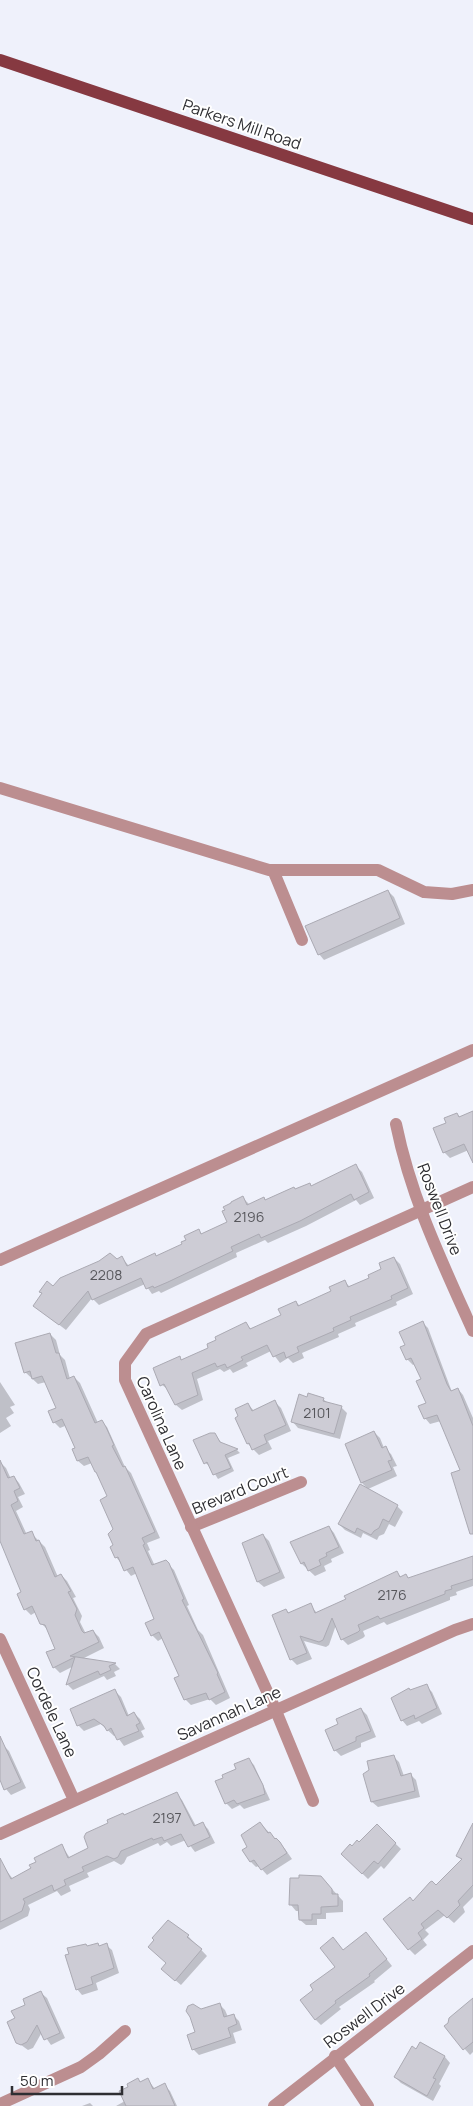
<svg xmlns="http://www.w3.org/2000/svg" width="473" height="2106" font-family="Manrope,sans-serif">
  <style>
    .shadow { fill: #0003 }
    .building { fill: #cdccd5; stroke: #abaab3 }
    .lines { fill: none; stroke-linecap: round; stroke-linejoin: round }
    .minor { stroke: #bc8e90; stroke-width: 12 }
    .major { stroke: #863941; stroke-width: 12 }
    .labels { text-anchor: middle; stroke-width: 4; stroke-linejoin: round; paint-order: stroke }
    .number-label { font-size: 14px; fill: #56565b }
    .street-label { font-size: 16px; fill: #2e2e32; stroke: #fff }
  </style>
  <rect width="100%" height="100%" fill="#eff1fb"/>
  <g class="shadow">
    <polygon points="388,891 394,897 405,924 324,960 319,954"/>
    <polygon points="473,1112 473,1151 471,1149 450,1158 444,1152 448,1123 457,1114 460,1117"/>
    <polygon points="356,1166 362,1172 374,1198 360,1205 356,1200 306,1226 268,1243 265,1240 236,1253 237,1257 161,1293 159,1291 152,1294 145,1284 99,1305 92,1298 66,1330 41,1311 54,1288 122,1258 129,1266 157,1257 184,1245 198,1231 202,1234 229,1222 243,1198 250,1205 264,1199 266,1201 309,1184 312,1187"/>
    <polygon points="394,1258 400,1264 413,1294 396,1302 397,1305 355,1323 356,1326 338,1334 339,1337 302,1353 304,1358 293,1363 288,1358 280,1363 271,1351 246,1363 248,1366 233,1373 230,1369 224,1372 220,1369 197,1379 203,1400 182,1410 176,1405 169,1390 162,1385 179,1358 183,1361 210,1348 246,1324 252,1330 283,1316 296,1302 300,1306 333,1292 344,1281 350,1287 370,1278 383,1270"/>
    <polygon points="422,1322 428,1328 452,1392 458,1389 463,1395 473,1418 473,1518 462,1471 441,1421 430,1424 425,1418 427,1404 422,1379 415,1364 413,1365 407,1359 407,1345"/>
    <polygon points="50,1334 56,1340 60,1355 65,1360 70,1379 74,1377 80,1383 98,1423 101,1422 107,1427 125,1467 131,1473 160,1538 147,1543 150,1550 148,1551 155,1566 165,1561 174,1570 189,1605 187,1606 198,1630 203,1635 230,1698 216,1705 210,1699 191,1705 185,1699 181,1676 163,1638 158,1641 152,1635 156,1619 137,1573 131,1576 116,1557 115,1530 109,1497 92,1463 84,1466 78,1461 74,1450 76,1449 65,1426 60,1428 54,1422 58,1408 46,1382 38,1384 25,1372"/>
    <polygon points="0,1382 15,1405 10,1407 14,1413 6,1418 11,1426 0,1433"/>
    <polygon points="308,1398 323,1399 328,1403 341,1407 347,1413 340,1439 298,1428 293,1422"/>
    <polygon points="275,1402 281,1408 291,1431 268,1441 272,1449 259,1455 248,1444 236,1419 248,1404 254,1411"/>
    <polygon points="374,1432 380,1438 384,1448 391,1454 397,1466 393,1467 397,1476 368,1489 362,1483 346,1445"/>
    <polygon points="215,1434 222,1444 237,1450 240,1453 228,1458 234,1471 218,1479 210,1466 205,1463"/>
    <polygon points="0,1462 6,1468 11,1479 14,1477 19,1483 25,1494 18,1497 23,1507 16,1511 27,1535 31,1533 45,1547 58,1577 61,1575 67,1581 76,1597 73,1598 82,1616 80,1622 86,1634 93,1631 99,1637 104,1648 82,1659 115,1664 120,1669 114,1672 116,1676 107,1680 104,1676 73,1690 68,1685 74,1666 60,1673 54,1667 57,1650 47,1629 41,1623 36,1612 31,1615 25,1609 22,1593 0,1538"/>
    <polygon points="397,1506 403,1512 395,1527 389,1524 384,1534 379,1536 377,1540 363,1533 361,1538 345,1530 339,1524"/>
    <polygon points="329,1527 334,1533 344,1553 331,1559 332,1562 324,1566 326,1571 315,1576 302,1564 292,1543"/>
    <polygon points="263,1535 269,1541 285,1578 264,1587 258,1582 243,1544"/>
    <polygon points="473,1557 473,1586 456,1592 457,1595 450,1597 450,1600 387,1625 384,1622 363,1631 365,1636 363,1638 348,1645 342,1639 336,1625 329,1645 326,1647 304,1641 312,1659 297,1665 291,1659 286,1610 289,1613 310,1605 317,1613 348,1600 397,1573 401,1577 406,1575 409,1579"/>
    <polygon points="426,1686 432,1692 442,1714 422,1724 419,1721 407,1726 402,1720"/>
    <polygon points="115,1691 121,1697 129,1716 134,1713 140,1719 145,1729 141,1731 144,1737 124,1746 116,1735 114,1736 101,1724 84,1731 79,1726 72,1710"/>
    <polygon points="361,1709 367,1715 376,1737 361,1743 361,1747 341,1756 335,1750 340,1724"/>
    <polygon points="4,1746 9,1751 26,1788 11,1795 6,1789 1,1779 0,1782 0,1747"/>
    <polygon points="393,1756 399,1762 404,1776 410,1774 416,1780 420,1797 378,1807 372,1802"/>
    <polygon points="248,1759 254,1765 270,1800 244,1809 240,1805 232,1809 226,1803 237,1770"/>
    <polygon points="176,1794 182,1800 196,1826 202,1823 208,1829 215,1843 195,1852 186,1840 171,1846 167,1842 160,1846 158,1843 127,1857 124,1863 121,1865 114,1861 87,1873 89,1877 69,1886 71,1891 61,1896 57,1891 28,1905 30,1909 28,1916 0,1930 0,1872 5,1869 13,1879 33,1869 62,1846 70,1858 90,1849 125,1816"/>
    <polygon points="260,1823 285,1849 292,1859 267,1875 259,1866 256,1867 251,1862 243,1851 248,1847"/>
    <polygon points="377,1826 401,1849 384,1869 381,1866 368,1879 342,1854 359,1844"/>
    <polygon points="473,1826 473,1897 463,1907 465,1912 454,1923 445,1915 425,1930 429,1934 423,1940 427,1945 415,1955 409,1949 413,1902 436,1887 462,1860 457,1856"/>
    <polygon points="321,1877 343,1901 343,1912 326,1913 326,1919 317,1919 317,1925 306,1925 300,1920 299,1911 296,1911 291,1905"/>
    <polygon points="168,1921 188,1936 207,1956 181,1985 169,1975 168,1964 155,1940"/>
    <polygon points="371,1939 392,1966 374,1981 375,1982 339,2007 341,2009 321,2025 315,2019 315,1990 336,1967 343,1951"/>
    <polygon points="106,1945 112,1950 119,1973 96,1983 98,1990 82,1995 77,1989 88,1947"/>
    <polygon points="41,1993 47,1998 65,2038 51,2045 42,2032 33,2048 28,2050 17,2042 16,2019 27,2005"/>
    <polygon points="473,2000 473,2052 470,2055 446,2027"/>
    <polygon points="220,2005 225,2010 228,2017 233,2015 239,2021 242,2030 233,2033 236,2043 199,2055 194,2050 189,2036 197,2033 201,2010"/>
    <polygon points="421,2043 445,2057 450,2063 439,2084 441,2086 433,2101 401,2083 395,2077"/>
    <polygon points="138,2080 141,2083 148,2080 155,2089 164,2085 170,2091 177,2106 116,2106 125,2101 130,2087"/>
    <polygon points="90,2103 93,2106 82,2106"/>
  </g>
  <g class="building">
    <polygon points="388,890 400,918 318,955 305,926"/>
    <polygon points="473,1111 473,1163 464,1144 443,1153 433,1128 446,1123 444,1118 457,1113 459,1117"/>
    <polygon points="356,1164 369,1192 354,1200 351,1194 300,1221 261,1238 259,1234 231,1247 233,1251 168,1282 154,1288 153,1286 146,1289 141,1278 92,1300 88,1291 59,1325 33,1306 42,1293 39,1292 47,1281 53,1286 60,1278 99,1261 110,1253 117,1259 122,1256 127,1266 155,1253 156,1256 182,1244 181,1242 186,1240 184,1236 199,1229 201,1234 227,1222 222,1211 225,1210 223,1207 231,1203 231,1202 243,1196 247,1205 264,1197 265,1200 294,1187 295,1189 310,1183 311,1186"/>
    <polygon points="394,1257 408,1288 391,1296 392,1299 350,1317 351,1320 333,1328 334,1331 297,1347 299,1352 286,1358 284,1352 273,1357 267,1345 241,1357 243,1360 227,1368 225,1364 217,1367 215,1363 192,1373 198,1395 175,1405 164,1384 160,1386 153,1368 180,1356 181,1360 208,1348 207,1344 216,1340 215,1337 246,1322 250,1329 281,1315 278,1309 296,1301 298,1306 331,1291 329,1287 345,1280 348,1287 369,1278 368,1275 381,1269 379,1263"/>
    <polygon points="423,1321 447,1384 451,1391 458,1388 473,1426 473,1534 470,1534 451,1473 460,1470 437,1415 424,1419 418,1406 426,1403 416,1381 421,1379 411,1358 406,1360 400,1347 405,1345 399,1332"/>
    <polygon points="50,1333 56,1353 59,1353 67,1379 74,1376 95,1423 102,1420 106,1427 114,1445 112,1446 123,1467 125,1466 155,1532 142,1538 145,1544 143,1545 152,1565 166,1560 169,1563 184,1599 182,1600 218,1673 217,1674 225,1692 209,1700 206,1693 184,1700 174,1678 179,1676 159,1632 151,1636 145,1623 154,1619 133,1567 124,1571 118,1557 115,1558 110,1547 113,1545 108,1534 113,1529 100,1500 107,1496 96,1472 95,1472 88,1457 77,1461 72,1449 75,1448 62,1419 53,1423 48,1411 56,1408 42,1376 32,1379 30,1371 24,1373 15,1343"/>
    <polygon points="308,1393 324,1398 323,1401 342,1406 334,1434 291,1422 299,1394 307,1397"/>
    <polygon points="275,1400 286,1425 264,1435 267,1443 252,1450 249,1443 247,1444 235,1418 238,1416 235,1409 248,1403 252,1411"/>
    <polygon points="374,1431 382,1448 386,1446 392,1460 388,1461 392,1470 361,1483 345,1444"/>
    <polygon points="210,1433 215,1433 220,1442 238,1449 225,1455 231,1468 213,1475 207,1462 204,1464 193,1440"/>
    <polygon points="0,1460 8,1478 14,1476 20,1488 14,1491 18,1501 11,1505 24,1534 32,1531 36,1541 39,1540 55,1577 61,1574 71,1591 68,1592 77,1609 75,1615 82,1631 84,1633 93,1630 99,1642 70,1656 116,1663 109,1666 111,1670 100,1675 98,1671 66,1685 75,1657 53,1668 46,1652 55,1649 45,1625 40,1624 32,1606 24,1610 17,1594 21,1592 0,1541"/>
    <polygon points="360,1484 398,1505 389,1522 383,1519 379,1528 374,1531 371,1535 357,1528 355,1533 338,1524"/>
    <polygon points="329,1526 339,1547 326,1553 327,1556 319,1560 321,1565 308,1571 304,1562 301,1564 290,1542"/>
    <polygon points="263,1534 280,1572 257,1582 242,1543"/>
    <polygon points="473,1556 473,1579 451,1586 452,1589 445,1591 445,1594 380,1619 378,1616 358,1625 360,1630 358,1632 341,1640 332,1618 323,1640 319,1642 300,1636 307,1653 290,1660 272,1615 286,1609 288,1613 311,1603 315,1613 346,1599 344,1596 397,1571 400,1577 406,1574 408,1578"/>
    <polygon points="427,1684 437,1708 415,1719 414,1715 401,1721 391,1698 409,1688 410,1690"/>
    <polygon points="115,1689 127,1716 134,1712 140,1723 136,1725 139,1731 117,1740 111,1728 107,1731 104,1726 94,1719 77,1726 70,1709"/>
    <polygon points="361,1708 371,1731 356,1737 356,1741 334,1751 325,1730 338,1724 336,1719"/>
    <polygon points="0,1736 21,1782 4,1790 0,1780"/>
    <polygon points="394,1755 401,1776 411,1773 415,1791 371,1802 363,1774 369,1770 367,1761"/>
    <polygon points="249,1758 263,1785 265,1794 237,1804 234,1800 225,1804 215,1781 223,1778 222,1775 236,1769 234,1764"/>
    <polygon points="177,1792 194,1826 203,1822 210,1837 188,1847 181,1834 164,1841 162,1837 153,1840 152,1838 121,1851 118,1857 114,1859 107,1856 82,1867 84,1871 64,1880 66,1885 54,1891 52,1885 23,1899 25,1902 22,1911 0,1922 0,1858 11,1879 31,1868 29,1865 36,1862 34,1858 62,1844 68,1858 88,1848 84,1837 86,1833 108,1823 107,1820 123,1813 124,1815"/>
    <polygon points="260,1822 268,1833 270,1832 275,1839 276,1838 280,1842 287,1853 261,1870 254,1860 250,1862 242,1850 247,1847 241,1835"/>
    <polygon points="473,1823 473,1885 458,1901 460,1905 447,1918 438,1910 421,1924 424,1928 418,1933 422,1939 408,1950 383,1919 410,1897 413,1901 430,1882 432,1881 436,1885 462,1859 456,1856"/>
    <polygon points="377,1824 396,1843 378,1864 374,1861 362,1874 341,1854 350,1844 352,1846 357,1840 359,1842"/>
    <polygon points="299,1875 321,1876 332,1889 332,1894 338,1894 338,1906 321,1907 321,1914 312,1914 312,1920 299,1920 298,1905 289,1905 290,1878 299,1878"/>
    <polygon points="168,1920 189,1935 187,1937 202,1949 175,1981 161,1969 166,1963 148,1947 154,1940 152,1938"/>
    <polygon points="366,1932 387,1959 369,1974 370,1976 335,2001 336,2003 315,2020 300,2000 313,1990 310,1985 335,1967 320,1948 333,1937 343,1950"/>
    <polygon points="98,1943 99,1946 107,1943 114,1968 91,1977 93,1984 76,1990 65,1955 69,1954 67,1948 86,1944 87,1946"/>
    <polygon points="41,1991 60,2033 44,2040 37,2025 27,2042 21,2045 16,2043 7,2022 15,2018 11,2011 25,2005 23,1999"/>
    <polygon points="473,1998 473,2042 463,2050 444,2026 448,2023 449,2018"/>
    <polygon points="220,2003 224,2017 234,2014 237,2024 228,2028 231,2037 192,2050 187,2035 195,2032 190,2017 186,2011 188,2006 193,2004 201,2009"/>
    <polygon points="420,2042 445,2056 433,2078 436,2079 427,2096 394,2077 412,2046 416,2049"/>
    <polygon points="138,2078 140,2082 148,2078 153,2089 165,2083 175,2106 126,2106 119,2091 128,2087 127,2084"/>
  </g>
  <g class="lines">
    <g class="minor">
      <polyline points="0,788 269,870 378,870 424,892 452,894 473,890"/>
      <polyline points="273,870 302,940"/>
      <path d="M396,1124C411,1198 442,1262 473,1331"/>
      <polyline points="0,1260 473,1050"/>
      <polyline points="191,1527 301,1482"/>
      <polyline points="0,1639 74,1800"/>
      <polyline points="313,1801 276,1711 125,1380 125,1363 146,1334 473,1187"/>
      <polyline points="0,1834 455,1630 473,1624"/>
      <polyline points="335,2056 368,2106"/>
      <polyline points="0,2104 81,2067 99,2054 125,2031"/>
      <polyline points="274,2106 473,1951"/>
    </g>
    <polyline class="major" points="0,60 473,219"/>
  </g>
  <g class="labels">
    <g class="number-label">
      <text x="249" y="1222">2196</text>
      <text x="106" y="1280">2208</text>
      <text x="317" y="1418">2101</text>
      <text x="392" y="1600">2176</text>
      <text x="167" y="1823">2197</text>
    </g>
    <g class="street-label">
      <text transform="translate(242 124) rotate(19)" y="6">Parkers Mill Road</text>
      <text transform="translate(440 1209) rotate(69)" y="6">Roswell Drive</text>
      <text transform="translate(162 1423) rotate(66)" y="6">Carolina Lane</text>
      <text transform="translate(240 1490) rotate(-22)" y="6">Brevard Court</text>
      <text transform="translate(52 1712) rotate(65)" y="6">Cordele Lane</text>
      <text transform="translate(229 1713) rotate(-24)" y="6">Savannah Lane</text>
      <text transform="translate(364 2015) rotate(-37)" y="6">Roswell Drive</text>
    </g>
  </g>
  <path d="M12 2086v8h110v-8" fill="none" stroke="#2e2e32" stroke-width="2.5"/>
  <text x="20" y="2086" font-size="15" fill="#2e2e32" stroke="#ffffff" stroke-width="4" paint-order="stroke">50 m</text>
</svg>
